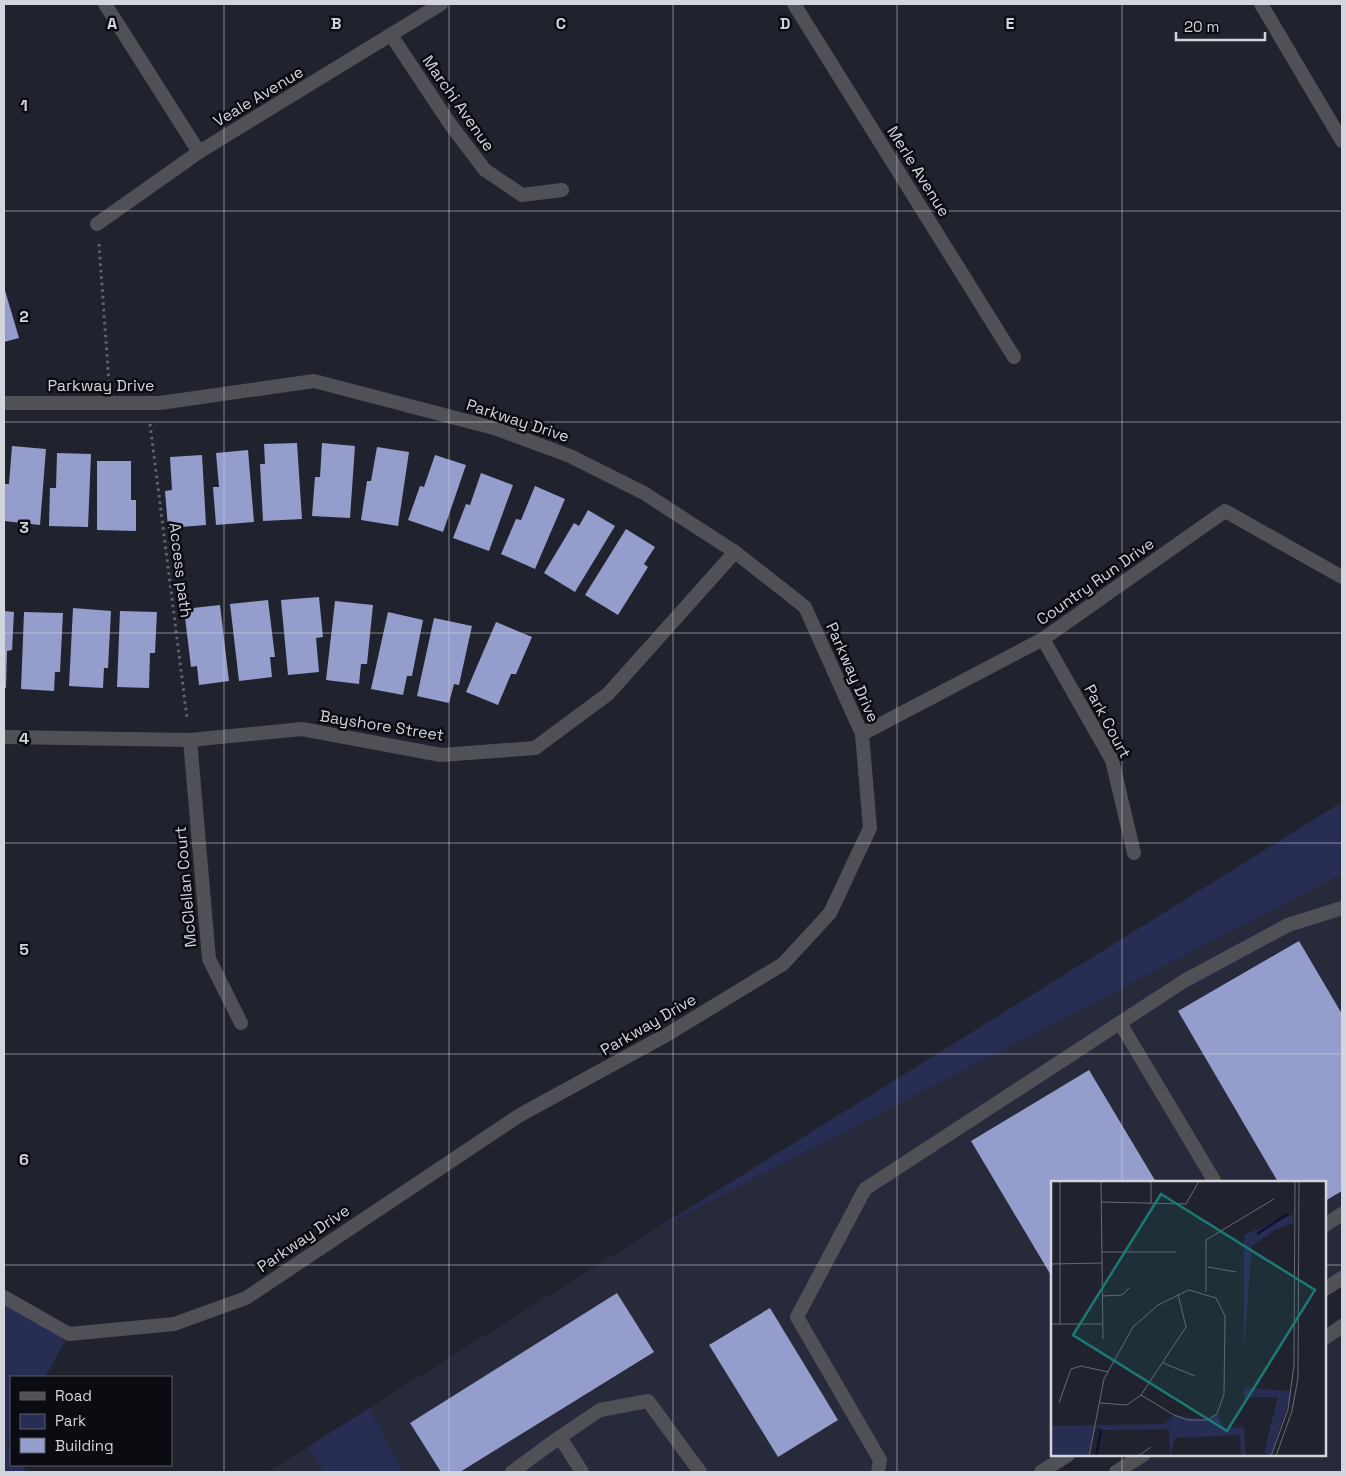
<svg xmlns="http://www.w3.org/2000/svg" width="1346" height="1476" font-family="'Space Grotesk',sans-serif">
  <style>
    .built { fill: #272a3b }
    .green { fill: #282d53 }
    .building { fill: #949dcb }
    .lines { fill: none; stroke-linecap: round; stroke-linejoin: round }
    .path { stroke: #62646e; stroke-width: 3; stroke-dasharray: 2.5 4; stroke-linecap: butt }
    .service { stroke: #505157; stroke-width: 14 }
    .minor { stroke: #505157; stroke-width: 14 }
    .tertiary { stroke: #505157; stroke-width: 14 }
    .grid { fill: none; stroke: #d3d5dc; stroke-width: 1; stroke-opacity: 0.55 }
    .labels { text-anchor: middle; stroke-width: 5; stroke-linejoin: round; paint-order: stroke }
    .street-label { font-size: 16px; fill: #d3d5dc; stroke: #0b0c11 }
    .inset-river { fill: none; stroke: #0e0f32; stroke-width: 2.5 }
    .inset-road { fill: none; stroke: #686a74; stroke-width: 1 }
    .view { fill: #197b74; fill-opacity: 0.15; stroke: #197b74; stroke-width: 2.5 }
    .inset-edge { fill: none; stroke: #d3d5dc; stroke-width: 2.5 }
    .grid-label { font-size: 16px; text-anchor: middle; font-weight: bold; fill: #d3d5dc; stroke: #0b0c11; stroke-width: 5; stroke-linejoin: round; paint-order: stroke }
  </style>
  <rect width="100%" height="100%" fill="#20232e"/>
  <g class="built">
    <polygon points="1342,874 1342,1278 1325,1289 1325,1182 1052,1182 1052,1455 1068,1455 1041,1472 403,1472 369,1408 646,1235"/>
    <polygon points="1342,1326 1342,1472 1116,1472 1143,1455 1325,1455 1325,1338"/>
    <polygon points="308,1447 324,1472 267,1472"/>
  </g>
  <g class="green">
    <polygon points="1342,802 1342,874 646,1235"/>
    <polygon points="4,1297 69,1334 45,1377 11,1377 11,1436 7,1443 11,1448 11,1465 22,1465 27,1472 4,1472"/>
    <polygon points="369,1408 403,1472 324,1472 308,1447"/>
  </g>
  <g class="building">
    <polygon points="4,287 19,338 4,342"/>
    <polygon points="297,443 302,519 263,521 260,464 265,464 264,444"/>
    <polygon points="322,443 355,446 350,518 312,516 315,477 320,477"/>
    <polygon points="12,446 46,449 40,525 4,521 5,484 9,484"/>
    <polygon points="377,447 409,452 398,526 361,520 367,481 371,481"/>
    <polygon points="248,450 254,522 216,525 213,487 219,487 216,453"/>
    <polygon points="57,453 91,454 88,527 49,526 50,488 56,488"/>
    <polygon points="202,455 206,525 168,528 165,491 172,490 170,457"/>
    <polygon points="435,455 466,465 443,532 408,520 420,486 424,487"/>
    <polygon points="97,461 131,461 131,500 136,500 136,531 97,530"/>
    <polygon points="481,473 513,485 489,551 453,538 466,504 470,505"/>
    <polygon points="535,486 565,499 535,569 501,554 516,519 521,520"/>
    <polygon points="588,510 615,526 575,592 544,573 574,523 579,526"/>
    <polygon points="626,529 655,547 644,564 648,567 618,615 585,595"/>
    <polygon points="319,597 323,637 316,638 319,672 288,675 281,600"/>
    <polygon points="268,600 275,657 270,657 272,677 239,681 230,604"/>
    <polygon points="335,601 373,605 367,664 361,664 359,684 326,680"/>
    <polygon points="220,605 229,681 199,685 197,666 191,667 184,609"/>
    <polygon points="73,608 111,611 108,668 104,668 103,688 69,686"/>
    <polygon points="4,611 14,612 12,650 7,651 6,688 4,688"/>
    <polygon points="120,611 157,612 155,653 150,653 149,688 117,687"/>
    <polygon points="24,612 63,613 60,672 55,672 54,691 21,689"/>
    <polygon points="388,612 423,620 412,676 407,676 403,695 371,689"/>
    <polygon points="434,618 472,626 459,685 454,684 449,703 417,696"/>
    <polygon points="496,622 532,637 516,674 511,674 498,705 466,692"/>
    <polygon points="1299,941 1342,1014 1342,1191 1325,1201 1325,1182 1278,1182 1178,1011"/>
    <polygon points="1089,1070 1156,1182 1052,1182 1052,1277 971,1141"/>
    <polygon points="617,1293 654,1352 460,1472 441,1472 410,1423"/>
    <polygon points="770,1308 838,1420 778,1457 709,1345"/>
  </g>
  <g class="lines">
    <g class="path">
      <polyline points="99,244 109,383"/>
      <polyline points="150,424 187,718"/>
    </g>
    <g class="service">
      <polyline points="1120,1023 1215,1182"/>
      <polyline points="1325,1225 1342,1214"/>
      <polyline points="512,1472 560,1437"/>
      <polyline points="582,1472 560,1437 600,1410 648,1401 700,1472"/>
      <polyline points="878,1472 880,1460 797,1317 865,1189 1184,981 1288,925 1342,908"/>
    </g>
    <g class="minor">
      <polyline points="105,4 199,152"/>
      <polyline points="794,4 1014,357"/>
      <polyline points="1261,4 1342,141"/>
      <polyline points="391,35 450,124 485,170 522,195 562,190"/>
      <polyline points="97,224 199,152 441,4"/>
      <polyline points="4,403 160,403 314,381 494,428 570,456 644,493 735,552 805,607 862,734 870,828 830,913 783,964 668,1034 520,1115 246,1298 174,1324 69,1334 4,1297"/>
      <polyline points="1043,639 1112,760 1134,853"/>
      <polyline points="862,734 1043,639 1225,511 1342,577"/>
      <polyline points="4,737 190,740 302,729 441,755 535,748 608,694 735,552"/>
      <polyline points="190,740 209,959 241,1023"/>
    </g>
    <g class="tertiary">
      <polyline points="1325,1289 1342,1278"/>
      <polyline points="1325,1338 1342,1326"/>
      <polyline points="1041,1472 1068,1455"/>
      <polyline points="1116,1472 1143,1455"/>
    </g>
  </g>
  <path class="grid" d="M224,4V1472M449,4V1472M673,4V1472M897,4V1472M1122,4V1182M4,211H1342M4,422H1342M4,633H1342M4,843H1342M4,1054H1342M4,1265H1052M1325,1265H1342M1122,1455V1472"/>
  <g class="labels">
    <g class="street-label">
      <text transform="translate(258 96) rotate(-31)" y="6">Veale Avenue</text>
      <text transform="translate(459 103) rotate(55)" y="6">Marchi Avenue</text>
      <text transform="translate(919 171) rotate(58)" y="6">Merle Avenue</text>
      <text x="101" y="391">Parkway Drive</text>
      <text transform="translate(518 420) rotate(18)" y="6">Parkway Drive</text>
      <text transform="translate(181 570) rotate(83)" y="6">Access path</text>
      <text transform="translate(1095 581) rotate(-35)" y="6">Country Run Drive</text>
      <text transform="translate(853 672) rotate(66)" y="6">Parkway Drive</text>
      <text transform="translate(1108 721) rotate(62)" y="6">Park Court</text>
      <text transform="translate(382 725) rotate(9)" y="6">Bayshore Street</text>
      <text transform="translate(185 887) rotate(-95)" y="6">McClellan Court</text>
      <text transform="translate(648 1024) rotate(-30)" y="6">Parkway Drive</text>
      <text transform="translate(303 1238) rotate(-34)" y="6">Parkway Drive</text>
    </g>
  </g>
  <g transform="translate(1051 1181)">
    <rect width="275" height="275" fill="#20232e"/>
    <path d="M243,33L242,42L224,49L201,65L193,167V54ZM193,207L241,210L220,274L213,272L227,216H193ZM166,233L173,247L193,246L195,275H190L189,254L124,257L119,275L118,248L53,249L45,245L38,275H0V245L113,243L123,234L155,239Z" fill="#282d53"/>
    <path class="inset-river" d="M206,53L237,33M45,275L50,249"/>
    <path class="inset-road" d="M50,0L52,158M50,21L135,23L148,0M100,22V0M51,71H125M0,83L51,82M157,86L185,91M155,111V59L223,18M51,115L71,114L78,107M0,143H51M9,143V0M112,182L144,195M8,222L20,188L30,185L57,191M49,222L76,224L90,214L135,146L127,113M38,275L53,198L82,146L107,124L138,109L165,117L174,135L173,213L166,233L156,239H137L123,234L90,214M87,275L100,266M220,275L237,228L243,184L244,0M225,275L241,230L247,197L248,0"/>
    <path class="view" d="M110,13L264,109L176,250L22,154Z"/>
    <rect width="275" height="275" class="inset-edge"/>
  </g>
  <g class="grid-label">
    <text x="112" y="29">A</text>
    <text x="336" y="29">B</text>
    <text x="561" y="29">C</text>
    <text x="785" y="29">D</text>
    <text x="1010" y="29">E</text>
    <text x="24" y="111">1</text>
    <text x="24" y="322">2</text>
    <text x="24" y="533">3</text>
    <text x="24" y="744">4</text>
    <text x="24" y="955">5</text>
    <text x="24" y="1165">6</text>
  </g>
  <rect width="1346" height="1476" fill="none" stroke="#d3d5dc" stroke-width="10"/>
  <rect x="10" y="1376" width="162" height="90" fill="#0b0c11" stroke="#5b5c62"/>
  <rect x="20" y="1392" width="25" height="8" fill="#505157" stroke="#5b5c62"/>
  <text x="55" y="1401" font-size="15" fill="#d3d5dc">Road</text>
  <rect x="20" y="1414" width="25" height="15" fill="#282d53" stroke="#5b5c62"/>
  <text x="55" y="1426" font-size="15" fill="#d3d5dc">Park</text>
  <rect x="20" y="1438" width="25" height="15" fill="#949dcb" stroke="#5b5c62"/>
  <text x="55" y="1451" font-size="15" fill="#d3d5dc">Building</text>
  <path d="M1176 32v8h89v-8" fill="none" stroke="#d3d5dc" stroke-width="2.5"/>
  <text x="1184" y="32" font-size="15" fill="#d3d5dc" stroke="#0b0c11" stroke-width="4" paint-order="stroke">20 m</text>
</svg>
